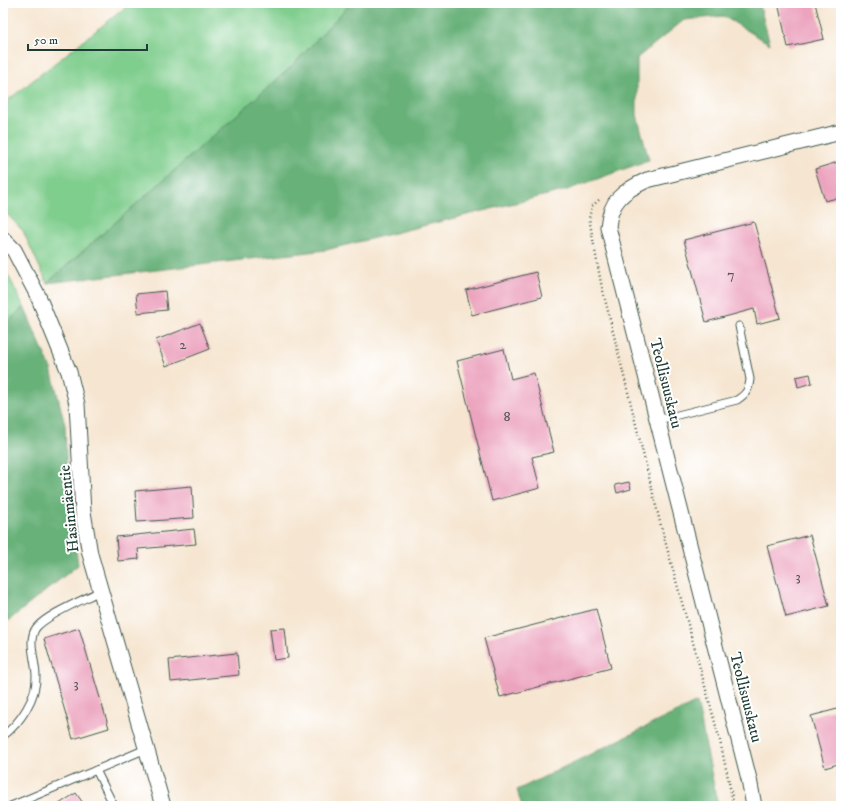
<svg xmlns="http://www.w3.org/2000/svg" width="844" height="809" font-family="'IM FELL DW Pica',serif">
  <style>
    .green { fill: #80ce8e; stroke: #508661 }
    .forest { fill: #68b179; stroke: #447756 }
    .building { fill: #eca3be }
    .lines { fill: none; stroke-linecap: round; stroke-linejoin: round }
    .service-casing { stroke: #3f564c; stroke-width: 9 }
    .minor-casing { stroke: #3f564c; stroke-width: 17 }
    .path { stroke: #3f564c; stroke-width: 2.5; stroke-dasharray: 1 3; stroke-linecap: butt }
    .service { stroke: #fff; stroke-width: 7 }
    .minor { stroke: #fff; stroke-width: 15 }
    .labels { text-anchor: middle; stroke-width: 4; stroke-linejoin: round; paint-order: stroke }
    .number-label { font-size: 14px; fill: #525656 }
    .street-label { font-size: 16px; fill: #1f3d34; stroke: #fff }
  </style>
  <rect width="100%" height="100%" fill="#fff"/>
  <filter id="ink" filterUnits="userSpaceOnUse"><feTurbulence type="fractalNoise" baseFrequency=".025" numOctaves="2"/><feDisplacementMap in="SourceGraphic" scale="8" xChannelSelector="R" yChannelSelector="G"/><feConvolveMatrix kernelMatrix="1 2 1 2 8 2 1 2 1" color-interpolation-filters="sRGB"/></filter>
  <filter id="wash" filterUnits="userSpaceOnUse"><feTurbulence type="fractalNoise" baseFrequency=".012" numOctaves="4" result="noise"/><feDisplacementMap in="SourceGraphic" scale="16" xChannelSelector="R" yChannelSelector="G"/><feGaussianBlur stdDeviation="0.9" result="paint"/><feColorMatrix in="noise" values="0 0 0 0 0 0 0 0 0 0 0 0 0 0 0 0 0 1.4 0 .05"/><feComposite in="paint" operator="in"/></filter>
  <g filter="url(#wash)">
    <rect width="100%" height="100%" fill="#f6e6d1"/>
    <g class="green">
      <polygon points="131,3 351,3 291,67 47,283 23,231 3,210 3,104"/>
      <polygon points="3,265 24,307 3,326"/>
    </g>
    <g class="forest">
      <polygon points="351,3 759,3 770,44 723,16 684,20 637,58 637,115 649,160 567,190 326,250 47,283 291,67"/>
      <polygon points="24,307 51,369 65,425 67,481 78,565 3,625 3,326"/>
      <polygon points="697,702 718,806 522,806 517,790"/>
    </g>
    <g id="blocks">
      <g class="building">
        <polygon points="778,3 815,3 824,39 788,47"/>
        <polygon points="841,161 841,197 825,201 815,169"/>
        <polygon points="754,222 780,318 757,324 754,309 706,322 684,240"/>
        <polygon points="536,272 542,297 472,315 466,290"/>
        <polygon points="165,291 167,310 138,313 136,294"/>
        <polygon points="200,323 210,349 166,366 156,340"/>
        <polygon points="504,349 511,379 534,373 554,452 532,457 540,488 492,501 457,361"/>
        <polygon points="810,374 812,383 798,387 796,377"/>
        <polygon points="629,482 631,489 617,493 615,485"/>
        <polygon points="192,486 194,518 137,522 135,491"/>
        <polygon points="194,529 196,544 138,549 139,559 118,561 116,537"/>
        <polygon points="810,535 829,606 786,617 767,546"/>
        <polygon points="596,609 611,668 500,697 484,638"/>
        <polygon points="79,628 109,728 73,739 44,639"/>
        <polygon points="285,628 288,658 274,660 270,629"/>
        <polygon points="237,653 239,675 171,682 169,660"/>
        <polygon points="841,708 841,763 825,768 811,716"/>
        <polygon points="76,793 85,806 56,806"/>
      </g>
    </g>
  </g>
  <g filter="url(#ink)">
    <use href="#blocks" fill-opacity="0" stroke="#3f564c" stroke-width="1"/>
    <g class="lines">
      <g class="service-casing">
        <g id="service">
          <path d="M658,420L737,400C746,394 749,390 750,379L739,326"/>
          <path d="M3,736C20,723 37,698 36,676C36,662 27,640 36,628C46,615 85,599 100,591"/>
          <polyline points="96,770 114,806"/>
          <polyline points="11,806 146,749"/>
        </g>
      </g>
      <g class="minor-casing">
        <g id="minor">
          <polyline points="3,239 14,250 38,296 69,372 77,404 83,512 90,554 163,806"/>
          <path d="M754,806L749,779L608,227C610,201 623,191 647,180L841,132"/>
        </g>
      </g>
      <polyline class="path" points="599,200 592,206 589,218 601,283 661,526 720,741 734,806"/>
      <use href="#service" class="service"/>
      <use href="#minor" class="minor"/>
    </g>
  </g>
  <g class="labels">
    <g class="number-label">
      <text x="731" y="279">7</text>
      <text x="183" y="349">2</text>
      <text x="507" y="421">8</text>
      <text x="798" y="581">3</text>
      <text x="76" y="688">3</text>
    </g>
    <g class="street-label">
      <text transform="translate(667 383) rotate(76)" y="6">Teollisuuskatu</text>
      <text transform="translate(68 509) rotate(-96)" y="6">Hasinmäentie</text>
      <text transform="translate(747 697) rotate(76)" y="6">Teollisuuskatu</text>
    </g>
  </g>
  <rect width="844" height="809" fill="none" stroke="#fff" stroke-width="16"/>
  <path d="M28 44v6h119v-6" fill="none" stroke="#1f3d34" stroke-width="2"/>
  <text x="34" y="44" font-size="12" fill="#1f3d34" stroke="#ffffff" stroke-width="3" paint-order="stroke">50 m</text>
</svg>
